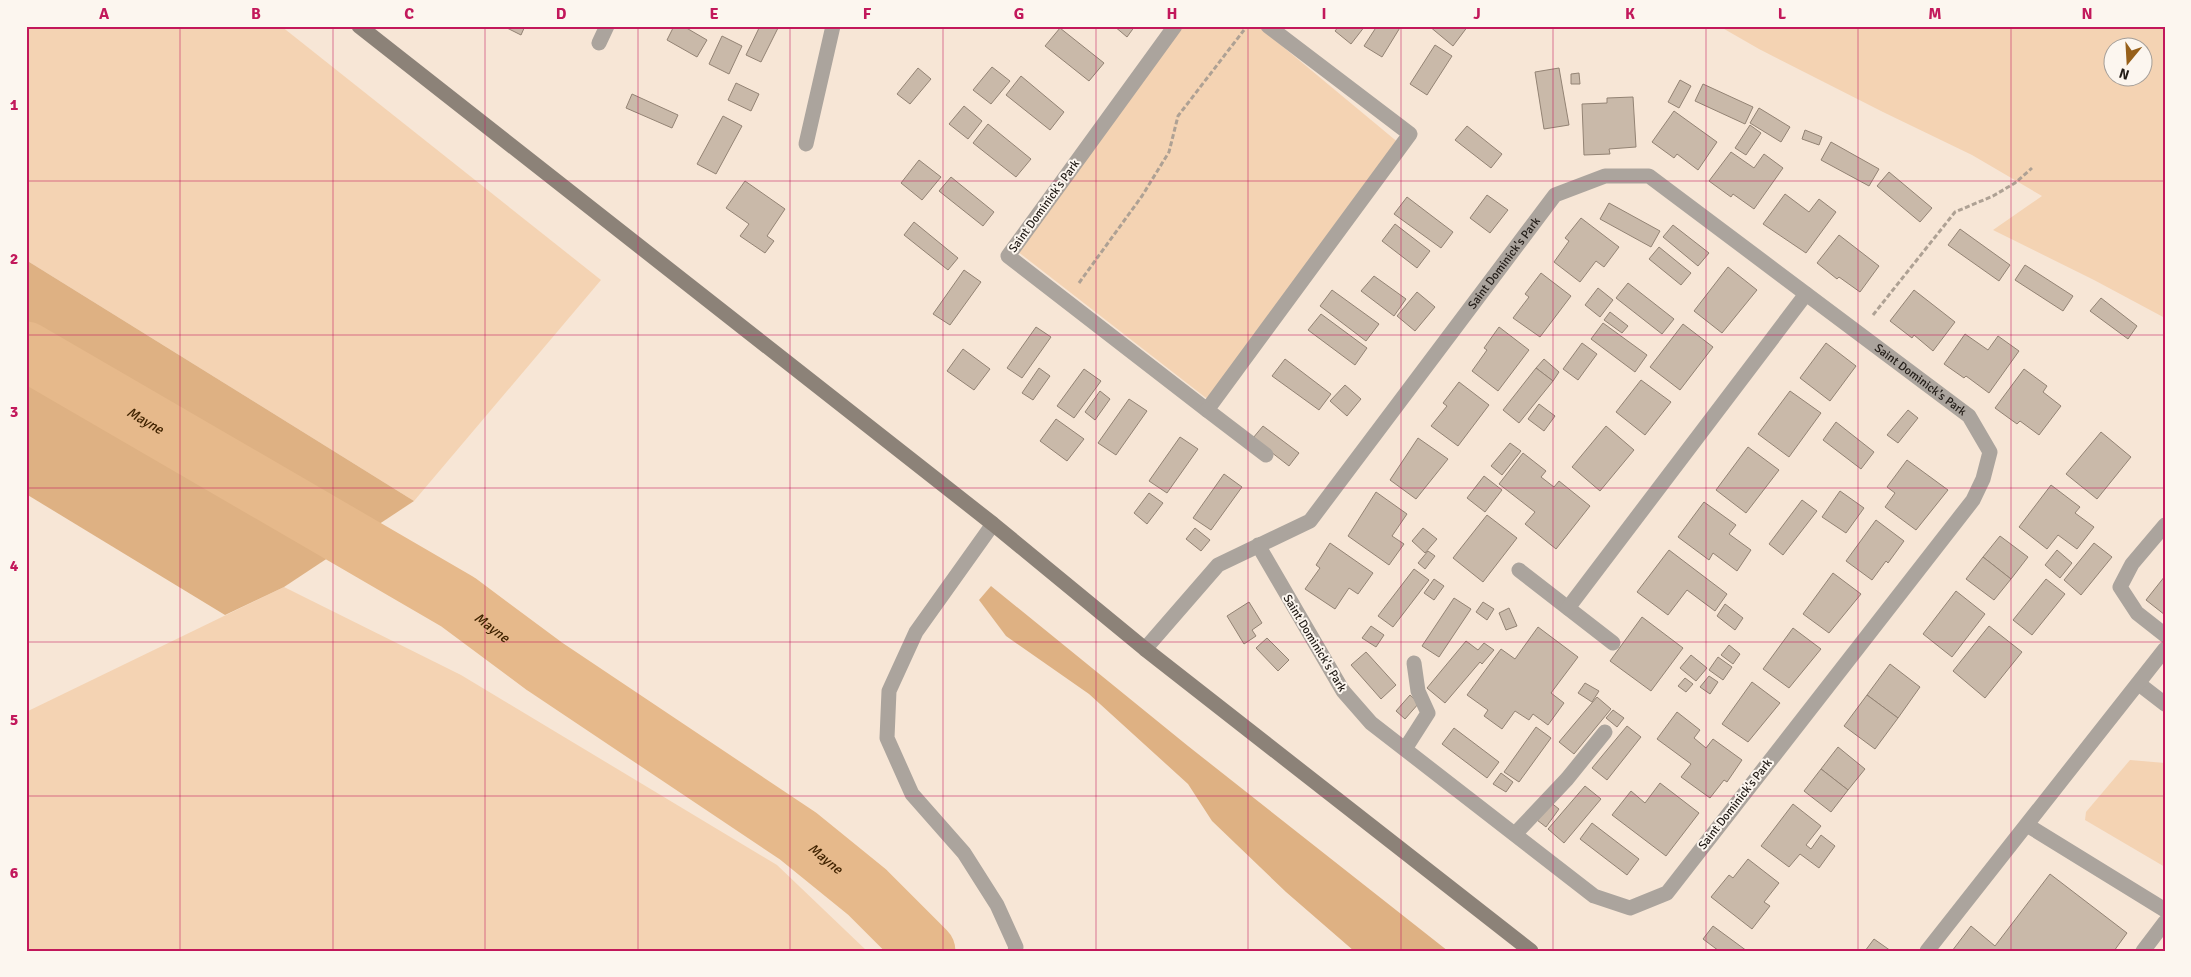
<svg xmlns="http://www.w3.org/2000/svg" width="2191" height="977" font-family="Signika,sans-serif">
  <style>
    .green { fill: #f4d3b3; fill-rule: evenodd }
    .forest { fill: #deb183 }
    .lines { fill: none; stroke-linecap: round; stroke-linejoin: round }
    .river { stroke: #e6b98b; stroke-width: 59 }
    .building { fill: #c9b9a9; stroke: #938374 }
    .path { stroke: #aea194; stroke-width: 3; stroke-dasharray: 5 2.5; stroke-linecap: butt }
    .service { stroke: #aba49d; stroke-width: 15 }
    .minor { stroke: #aba49d; stroke-width: 15 }
    .secondary { stroke: #8c8278; stroke-width: 15 }
    .grid { fill: none; stroke: #c2185b; stroke-width: 1; stroke-opacity: 0.55 }
    .labels { text-anchor: middle; stroke-width: 4; stroke-linejoin: round; paint-order: stroke }
    .street-label { font-size: 12px; fill: #211b16; stroke: #fcf6ef }
    .water-label { font-size: 14px; font-style: italic; fill: #402300; stroke: #fcf6ef }
    .neatline { fill: none; stroke: #c2185b; stroke-width: 2 }
    .grid-label { font-size: 16px; text-anchor: middle; font-weight: bold; fill: #c2185b }
  </style>
  <rect width="100%" height="100%" fill="#f7e6d6"/>
  <g class="green">
    <polygon points="26,26 281,26 601,280 414,501 26,260"/>
    <polygon points="1176,26 1258,26 1400,144 1210,401 1017,251"/>
    <path d="M1719,26H2165V318L2094,280L1993,230L2042,196L1972,155L1883,112L1759,49ZM2114,48H2144V78H2114Z"/>
    <polygon points="284,587 461,675 777,865 867,951 26,951 26,712"/>
    <polygon points="2130,760 2165,763 2165,867 2085,820 2086,812"/>
  </g>
  <g class="forest">
    <polygon points="26,260 414,501 284,587 225,615 26,494"/>
    <polygon points="991,586 1188,746 1448,951 1354,951 1286,892 1212,821 1188,784 1089,694 1006,636 979,600"/>
  </g>
  <g class="lines">
    <path class="river" id="s1" d="M26,351L458,602L544,666L798,836L867,892L926,951"/>
  </g>
  <g class="building">
    <polygon points="503,26 525,26 521,35"/>
    <polygon points="674,26 683,26 707,40 697,57 667,40"/>
    <polygon points="760,26 779,26 761,62 746,55"/>
    <polygon points="1114,26 1135,26 1127,37"/>
    <polygon points="1339,26 1365,26 1351,44 1335,31"/>
    <polygon points="1377,26 1401,26 1382,57 1364,46"/>
    <polygon points="1429,26 1468,26 1453,46"/>
    <polygon points="1060,28 1104,63 1089,81 1045,46"/>
    <polygon points="722,36 742,46 729,74 709,64"/>
    <polygon points="1435,45 1452,56 1427,95 1410,84"/>
    <polygon points="992,67 1010,81 991,104 973,90"/>
    <polygon points="918,68 931,79 910,104 897,94"/>
    <polygon points="1559,68 1569,125 1544,129 1535,72"/>
    <polygon points="1579,73 1580,84 1571,84 1571,74"/>
    <polygon points="1021,76 1064,112 1050,130 1006,95"/>
    <polygon points="1680,80 1691,86 1679,108 1668,102"/>
    <polygon points="736,83 759,94 751,111 728,100"/>
    <polygon points="1703,84 1753,107 1745,124 1695,101"/>
    <polygon points="632,94 678,115 672,128 626,108"/>
    <polygon points="1633,97 1636,147 1609,149 1610,154 1584,155 1582,104 1607,103 1607,98"/>
    <polygon points="964,106 982,121 968,139 949,124"/>
    <polygon points="1759,108 1790,127 1781,142 1750,123"/>
    <polygon points="1674,111 1717,142 1698,170 1677,154 1674,158 1652,142"/>
    <polygon points="723,116 742,126 716,174 697,164"/>
    <polygon points="988,124 1031,159 1016,177 973,143"/>
    <polygon points="1750,125 1761,133 1746,155 1735,148"/>
    <polygon points="1467,126 1502,154 1491,168 1455,140"/>
    <polygon points="1805,130 1822,137 1819,145 1802,139"/>
    <polygon points="1831,142 1879,169 1869,186 1821,160"/>
    <polygon points="1731,152 1754,168 1764,154 1783,168 1754,209 1733,194 1731,197 1709,181"/>
    <polygon points="919,160 941,177 922,200 901,183"/>
    <polygon points="1889,172 1932,208 1920,222 1877,186"/>
    <polygon points="951,177 994,212 983,226 939,191"/>
    <polygon points="745,181 785,209 767,236 774,241 765,253 740,236 749,224 726,208"/>
    <polygon points="1785,194 1809,212 1819,199 1836,212 1806,253 1763,224"/>
    <polygon points="1487,195 1508,210 1490,233 1470,218"/>
    <polygon points="1407,197 1453,232 1441,248 1394,214"/>
    <polygon points="1609,203 1660,231 1651,247 1600,219"/>
    <polygon points="1581,218 1619,247 1604,267 1596,261 1580,282 1554,262 1569,241 1565,238"/>
    <polygon points="914,222 958,258 948,270 904,235"/>
    <polygon points="1395,224 1430,251 1417,268 1382,241"/>
    <polygon points="1673,225 1709,253 1698,266 1663,237"/>
    <polygon points="1960,229 2010,265 1999,281 1948,245"/>
    <polygon points="1839,235 1879,266 1860,292 1839,277 1837,279 1817,263"/>
    <polygon points="1659,247 1691,273 1681,285 1649,259"/>
    <polygon points="2025,265 2073,296 2063,311 2015,280"/>
    <polygon points="1728,267 1757,290 1722,333 1694,311"/>
    <polygon points="964,270 981,282 950,325 933,314"/>
    <polygon points="1541,273 1571,296 1540,337 1513,318 1529,297 1525,294"/>
    <polygon points="1374,276 1406,299 1394,316 1361,291"/>
    <polygon points="1628,283 1674,319 1662,334 1616,298"/>
    <polygon points="1598,288 1613,300 1600,317 1585,305"/>
    <polygon points="1332,290 1379,324 1366,341 1320,306"/>
    <polygon points="1914,290 1955,322 1933,351 1914,335 1912,338 1890,321"/>
    <polygon points="1417,292 1435,307 1415,331 1397,316"/>
    <polygon points="2101,298 2137,326 2128,339 2090,311"/>
    <polygon points="1610,312 1628,326 1622,333 1604,320"/>
    <polygon points="1321,314 1367,348 1355,365 1308,330"/>
    <polygon points="1603,323 1647,355 1635,372 1591,339"/>
    <polygon points="1683,324 1713,347 1680,390 1650,367"/>
    <polygon points="1036,327 1051,337 1022,378 1007,368"/>
    <polygon points="1499,327 1529,350 1498,391 1472,371 1487,350 1484,348"/>
    <polygon points="1965,334 1988,350 1998,336 2019,351 1989,393 1966,376 1964,378 1944,364"/>
    <polygon points="1582,343 1597,354 1578,380 1563,369"/>
    <polygon points="1826,343 1856,366 1830,401 1800,378"/>
    <polygon points="963,349 990,369 974,390 947,371"/>
    <polygon points="1285,359 1331,394 1319,410 1272,376"/>
    <polygon points="1544,359 1559,372 1553,381 1536,368"/>
    <polygon points="1039,368 1050,376 1033,400 1022,393"/>
    <polygon points="1536,368 1553,381 1519,423 1503,410"/>
    <polygon points="1084,369 1101,381 1074,418 1057,406"/>
    <polygon points="2024,369 2047,386 2043,392 2061,406 2039,435 2020,421 2017,424 1995,408"/>
    <polygon points="1641,380 1671,402 1645,435 1616,412"/>
    <polygon points="1459,382 1489,405 1458,446 1431,426 1447,406 1443,403"/>
    <polygon points="1345,385 1361,399 1347,416 1330,401"/>
    <polygon points="1100,391 1110,399 1095,420 1085,412"/>
    <polygon points="1790,391 1821,413 1789,457 1758,434"/>
    <polygon points="1129,399 1147,411 1116,455 1098,443"/>
    <polygon points="1539,404 1555,416 1544,431 1528,419"/>
    <polygon points="1908,410 1918,418 1898,443 1887,435"/>
    <polygon points="1056,419 1084,439 1067,461 1040,441"/>
    <polygon points="1836,422 1874,452 1861,469 1823,440"/>
    <polygon points="1263,426 1299,453 1289,466 1253,438"/>
    <polygon points="1606,426 1634,450 1600,491 1572,467"/>
    <polygon points="2101,432 2131,457 2097,499 2066,474"/>
    <polygon points="1180,437 1198,449 1167,493 1149,481"/>
    <polygon points="1418,438 1448,459 1416,499 1390,480"/>
    <polygon points="1510,443 1521,451 1502,475 1491,466"/>
    <polygon points="1748,447 1779,470 1746,513 1716,490"/>
    <polygon points="1523,453 1546,471 1541,477 1554,487 1559,481 1590,506 1556,549 1525,524 1535,512 1499,484"/>
    <polygon points="1907,460 1948,490 1916,530 1885,507 1895,493 1887,487"/>
    <polygon points="1224,474 1242,487 1211,530 1193,518"/>
    <polygon points="1484,476 1502,490 1485,512 1467,498"/>
    <polygon points="2051,485 2080,507 2075,513 2094,527 2077,549 2058,535 2047,549 2019,527"/>
    <polygon points="1840,491 1864,508 1846,533 1822,517"/>
    <polygon points="1376,492 1407,514 1392,536 1404,544 1389,565 1348,536"/>
    <polygon points="1149,493 1163,503 1147,524 1134,513"/>
    <polygon points="1802,500 1817,511 1783,555 1769,544"/>
    <polygon points="1704,502 1736,525 1729,534 1751,550 1737,571 1713,553 1709,560 1678,537"/>
    <polygon points="1487,515 1517,538 1483,582 1453,558"/>
    <polygon points="1876,520 1904,541 1888,563 1886,561 1872,580 1846,561"/>
    <polygon points="1195,528 1210,540 1201,551 1186,539"/>
    <polygon points="1423,528 1437,539 1425,553 1412,541"/>
    <polygon points="2000,536 2028,557 2011,579 1983,557"/>
    <polygon points="1330,543 1373,573 1358,594 1349,588 1335,609 1305,589 1320,568 1316,565"/>
    <polygon points="2094,543 2112,557 2081,595 2064,580"/>
    <polygon points="1669,550 1727,594 1715,611 1687,590 1668,615 1637,592"/>
    <polygon points="2057,550 2072,563 2060,578 2045,565"/>
    <polygon points="1428,551 1435,556 1425,569 1418,563"/>
    <polygon points="1983,557 2011,579 1994,600 1966,579"/>
    <polygon points="1414,569 1429,580 1393,627 1378,616"/>
    <polygon points="1833,573 1861,594 1829,633 1803,614"/>
    <polygon points="2165,576 2165,615 2146,600"/>
    <polygon points="1434,579 1444,586 1434,600 1424,593"/>
    <polygon points="2046,579 2065,594 2032,635 2013,620"/>
    <polygon points="1956,591 1985,614 1952,657 1923,634"/>
    <polygon points="1454,598 1471,609 1439,657 1422,646"/>
    <polygon points="1249,602 1262,623 1252,630 1256,636 1244,644 1227,616"/>
    <polygon points="1483,602 1494,609 1487,620 1476,612"/>
    <polygon points="1725,604 1743,618 1735,630 1717,616"/>
    <polygon points="1509,608 1517,626 1506,630 1499,613"/>
    <polygon points="1642,617 1683,648 1651,691 1610,661"/>
    <polygon points="1371,626 1384,635 1376,647 1362,638"/>
    <polygon points="1989,626 2022,652 1985,698 1953,671"/>
    <polygon points="1538,627 1578,657 1551,693 1564,703 1548,725 1533,714 1529,720 1515,711 1502,729 1484,716 1488,710 1467,695 1501,649 1515,659"/>
    <polygon points="1793,628 1821,649 1789,688 1763,669"/>
    <polygon points="1267,638 1289,660 1278,671 1256,648"/>
    <polygon points="1466,641 1478,650 1484,643 1494,650 1482,664 1480,662 1445,703 1427,688"/>
    <polygon points="1729,645 1740,654 1733,664 1721,655"/>
    <polygon points="1366,652 1396,685 1381,699 1351,665"/>
    <polygon points="1691,655 1707,668 1696,681 1680,668"/>
    <polygon points="1718,657 1732,667 1723,680 1709,670"/>
    <polygon points="1890,664 1920,687 1898,718 1867,695"/>
    <polygon points="1709,676 1718,682 1710,694 1700,687"/>
    <polygon points="1685,678 1693,684 1686,692 1678,686"/>
    <polygon points="1752,682 1780,703 1748,742 1722,724"/>
    <polygon points="1585,683 1599,691 1592,702 1578,693"/>
    <polygon points="1410,695 1419,703 1405,719 1396,711"/>
    <polygon points="1867,695 1898,718 1875,749 1844,726"/>
    <polygon points="1597,697 1611,709 1574,754 1559,742"/>
    <polygon points="1613,710 1624,718 1617,727 1606,718"/>
    <polygon points="1677,712 1700,730 1694,738 1706,748 1713,739 1742,760 1727,782 1724,780 1710,798 1681,777 1691,764 1657,739"/>
    <polygon points="1627,726 1641,737 1607,780 1592,768"/>
    <polygon points="1536,727 1551,738 1519,782 1504,772"/>
    <polygon points="1454,728 1499,762 1487,778 1442,744"/>
    <polygon points="1838,747 1865,769 1848,790 1821,769"/>
    <polygon points="1821,769 1848,790 1831,812 1804,791"/>
    <polygon points="1501,773 1513,782 1506,792 1493,784"/>
    <polygon points="1660,783 1699,813 1666,856 1612,815 1631,791 1645,803"/>
    <polygon points="1585,786 1601,799 1564,843 1548,829"/>
    <polygon points="1550,802 1559,809 1546,827 1537,820"/>
    <polygon points="1793,804 1821,826 1806,845 1811,849 1821,835 1835,846 1819,868 1800,854 1789,867 1761,846"/>
    <polygon points="1592,823 1639,859 1627,875 1580,839"/>
    <polygon points="1748,859 1779,883 1764,902 1770,906 1752,929 1711,897 1729,875 1733,878"/>
    <polygon points="2050,874 2127,933 2114,951 1952,951 1971,926 1995,946"/>
    <polygon points="1713,926 1747,951 1719,951 1703,939"/>
    <polygon points="1874,939 1891,951 1865,951"/>
  </g>
  <g class="lines">
    <g class="path">
      <polyline points="1079,283 1142,196 1169,152 1178,116 1244,30"/>
      <polyline points="1873,315 1955,212 1993,196 2015,183 2032,168"/>
    </g>
    <g class="service">
      <polyline points="806,144 833,26"/>
      <polyline points="993,524 916,632 889,691 887,738 912,794 964,853 997,905 1016,947 1015,951"/>
      <polyline points="2165,525 2132,564 2120,587 2137,613 2165,635"/>
      <polyline points="2139,684 2165,704"/>
      <polyline points="1405,749 1428,713 1418,691 1414,663"/>
      <polyline points="2027,825 2165,910"/>
      <polyline points="1515,834 1567,779 1605,732"/>
      <polyline points="1927,951 2165,649"/>
      <polyline points="2143,951 2165,922"/>
    </g>
    <g class="minor">
      <polyline points="1175,26 1008,256 1207,410 1410,134 1268,26"/>
      <polyline points="599,43 607,26"/>
      <polyline points="1207,410 1266,455"/>
      <polyline points="1519,570 1613,643"/>
      <polyline points="1568,608 1806,294"/>
      <path id="s2" d="M1145,649L1218,565L1310,521L1555,195L1605,176H1649L1969,416L1990,452L1983,479L1973,500L1667,893L1630,908L1594,896L1371,723L1343,691L1258,545"/>
    </g>
    <polyline class="secondary" points="359,26 993,524 1145,649 1531,951"/>
  </g>
  <path class="grid" d="M180,26V951M333,26V951M485,26V951M638,26V951M790,26V951M943,26V951M1096,26V951M1248,26V951M1401,26V951M1553,26V951M1706,26V951M1858,26V951M2011,26V951M26,181H2165M26,335H2165M26,488H2165M26,642H2165M26,796H2165"/>
  <g class="labels">
    <g class="street-label">
      <text transform="translate(1044 206) rotate(-54)" y="4">Saint Dominick's Park</text>
      <text dy="4" stroke="none"><textPath href="#s2" startOffset="536">Saint Dominick's Park</textPath></text>
      <text dy="4" stroke="none"><textPath href="#s2" startOffset="1058">Saint Dominick's Park</textPath></text>
      <text transform="translate(1315 643) rotate(59)" y="4">Saint Dominick's Park</text>
      <text transform="translate(1735 804) rotate(-52)" y="4">Saint Dominick's Park</text>
    </g>
    <g class="water-label">
      <text dy="5" stroke="none"><textPath href="#s1" startOffset="138">Mayne</textPath></text>
      <text dy="5" stroke="none"><textPath href="#s1" startOffset="542">Mayne</textPath></text>
      <text dy="5" stroke="none"><textPath href="#s1" startOffset="948">Mayne</textPath></text>
    </g>
  </g>
  <rect width="2191" height="977" fill="none" stroke="#fcf6ef" stroke-width="55"/>
  <g transform="translate(2128 62) rotate(198)"><circle r="24" fill="#fcf6ef" stroke="#a49e98"/>
  <path d="M0-4L9 19L0 12L-9 19Z" fill="#97601a"/>
  <text y="-8" font-size="14" font-weight="bold" text-anchor="middle" fill="#211b16">N</text>
  </g>
  <rect x="28" y="28" width="2136" height="922" class="neatline"/>
  <g class="grid-label">
    <text x="104" y="19">A</text>
    <text x="256" y="19">B</text>
    <text x="409" y="19">C</text>
    <text x="561" y="19">D</text>
    <text x="714" y="19">E</text>
    <text x="867" y="19">F</text>
    <text x="1019" y="19">G</text>
    <text x="1172" y="19">H</text>
    <text x="1324" y="19">I</text>
    <text x="1477" y="19">J</text>
    <text x="1630" y="19">K</text>
    <text x="1782" y="19">L</text>
    <text x="1935" y="19">M</text>
    <text x="2087" y="19">N</text>
    <text x="14" y="110">1</text>
    <text x="14" y="264">2</text>
    <text x="14" y="417">3</text>
    <text x="14" y="571">4</text>
    <text x="14" y="725">5</text>
    <text x="14" y="878">6</text>
  </g>
</svg>
